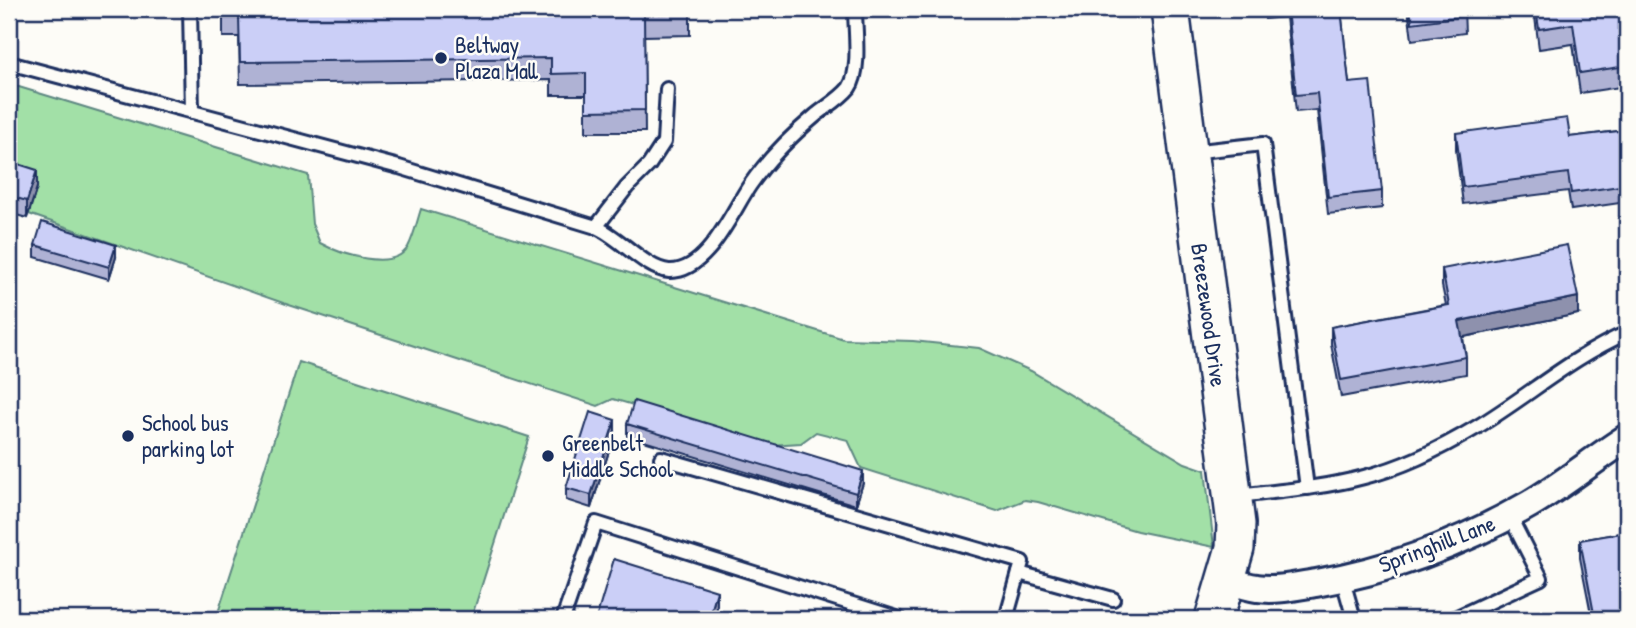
<svg xmlns="http://www.w3.org/2000/svg" width="1636" height="628" font-family="'Patrick Hand',sans-serif">
  <style>
    .green { fill: #a2e0a7; stroke: #5e8882; stroke-width: 2 }
    .lines { fill: none; stroke-linecap: round; stroke-linejoin: round }
    .lane-casing { stroke: #1b2f5e; stroke-width: 18 }
    .street-casing { stroke: #1b2f5e; stroke-width: 32 }
    .secondary-casing { stroke: #1b2f5e; stroke-width: 42 }
    .lane { stroke: #fdfcf7; stroke-width: 12 }
    .street { stroke: #fdfcf7; stroke-width: 26 }
    .secondary { stroke: #fdfcf7; stroke-width: 37 }
    .wall { fill: #afb2d4; stroke: #1b2f5e; stroke-width: 2 }
    .shaded-wall { fill: #8e91ad; stroke: #1b2f5e; stroke-width: 2 }
    .building { fill: #cbcff7; stroke: #1b2f5e; stroke-width: 2 }
    .poi-dot { fill: #1b2f5e; stroke: #fdfcf7; stroke-width: 2.5 }
    .labels { text-anchor: middle; stroke-width: 5; stroke-linejoin: round; paint-order: stroke }
    .poi-label { font-size: 23px; fill: #1b2f5e; stroke: #fdfcf7; text-anchor: start }
    .street-label { font-size: 23px; fill: #1b2f5e; stroke: #fdfcf7 }
  </style>
  <rect width="100%" height="100%" fill="#fdfcf7"/>
  <filter id="ink" filterUnits="userSpaceOnUse"><feTurbulence type="fractalNoise" baseFrequency=".0143" numOctaves="2"/><feDisplacementMap in="SourceGraphic" scale="14" xChannelSelector="R" yChannelSelector="G"/><feConvolveMatrix kernelMatrix="1 2 1 2 8 2 1 2 1" color-interpolation-filters="sRGB"/></filter>
  <g filter="url(#ink)">
    <g class="green">
      <path d="M9,84L308,175L312,224L320,243C340,254 393,272 408,247C414,236 417,221 421,209L844,339L913,341L979,348L1031,371L1185,463L1205,470L1214,547L1137,531L1038,502L1025,500L997,511L861,468L848,440L816,432L801,443L770,445L613,399L598,406L289,305L29,214L37,187L9,179Z"/>
      <polygon points="299,362 529,437 471,619 216,619"/>
    </g>
    <g class="lines">
      <g class="lane-casing">
        <g id="lane">
          <polyline points="190,9 192,112"/>
          <path d="M9,63L399,167L596,227C620,237 645,269 669,271C707,273 732,211 750,185C768,159 791,136 816,115C826,107 840,99 849,88C861,71 855,30 855,9"/>
          <polyline points="1191,152 1263,144 1307,488"/>
          <polyline points="596,227 627,187 649,165 664,142 667,89"/>
          <polyline points="661,458 1022,562 1006,619"/>
          <path d="M1237,496C1279,491 1323,488 1364,477C1404,467 1442,448 1477,427C1527,397 1573,356 1627,333"/>
          <polyline points="1019,573 1113,599"/>
          <polyline points="1342,577 1354,619"/>
          <polyline points="563,619 596,523 900,619"/>
          <polyline points="1453,619 1541,578 1509,515"/>
        </g>
      </g>
      <g class="street-casing">
        <path id="street" d="M1227,579C1237,583 1247,587 1257,588C1277,591 1297,586 1316,583C1391,570 1464,542 1530,504C1564,484 1594,459 1627,438"/>
      </g>
      <g class="secondary-casing">
        <polyline id="secondary" points="1170,9 1236,524 1235,548 1214,619"/>
      </g>
      <use href="#lane" class="lane"/>
      <use href="#street" class="street"/>
      <use href="#secondary" class="secondary"/>
    </g>
    <g class="wall">
      <polygon points="223,9 690,9 690,35 644,36 645,132 586,132 586,95 551,95 551,80 240,84 239,37 223,37"/>
      <polygon points="1264,9 1341,9 1349,83 1382,191 1382,208 1328,214 1317,110 1296,112 1286,17 1265,19"/>
      <polygon points="1408,9 1464,9 1465,33 1412,40"/>
      <polygon points="1534,9 1591,9 1592,16 1627,11 1627,86 1580,93 1573,44 1539,49"/>
      <polygon points="1627,130 1627,202 1571,210 1568,191 1463,204 1456,150 1456,133 1570,137"/>
      <polygon points="9,161 37,187 27,218 9,213"/>
      <polygon points="35,245 116,257 109,279 35,257"/>
      <polygon points="1442,269 1578,314 1463,337 1466,357 1466,374 1341,397 1331,344 1331,327 1446,305 1442,286"/>
      <polygon points="627,424 863,483 856,505 627,436"/>
      <polygon points="615,432 591,508 566,500 566,488"/>
      <polygon points="1627,495 1627,619 1592,619 1580,558 1580,540 1625,532 1621,514 1621,496"/>
    </g>
    <g class="shaded-wall">
      <polygon points="37,170 37,187 27,218 27,201"/>
      <polygon points="116,245 116,257 109,279 109,267"/>
      <polygon points="1578,297 1578,314 1459,338 1459,321"/>
      <polygon points="615,420 615,432 591,508 591,495"/>
      <polygon points="863,471 863,483 856,505 856,493"/>
      <polygon points="717,591 717,609 714,619 709,619"/>
    </g>
    <g class="building">
      <polygon points="223,9 690,9 690,13 644,14 645,110 586,111 586,73 551,74 551,58 240,62 239,15 223,15"/>
      <polygon points="1287,9 1341,9 1349,83 1370,81 1382,191 1328,197 1317,93 1296,95"/>
      <polygon points="1410,9 1464,9 1465,16 1412,23"/>
      <polygon points="1536,9 1591,9 1592,16 1627,11 1627,66 1580,73 1573,24 1539,29"/>
      <polygon points="1567,118 1570,137 1627,130 1627,185 1571,193 1568,173 1463,187 1456,133"/>
      <polygon points="9,161 37,170 27,201 9,196"/>
      <polygon points="42,222 116,245 109,267 35,245"/>
      <polygon points="1567,245 1578,297 1459,321 1466,357 1341,380 1331,327 1449,305 1442,269"/>
      <polygon points="634,401 863,471 856,493 627,424"/>
      <polygon points="590,412 615,420 591,495 566,488"/>
      <polygon points="1627,495 1627,530 1621,496"/>
      <polygon points="1627,532 1627,619 1595,619 1580,540"/>
      <polygon points="614,559 717,591 709,619 596,619"/>
    </g>
  </g>
  <g class="poi-dot">
    <circle cx="441" cy="58" r="7"/>
    <circle cx="128" cy="436" r="7"/>
    <circle cx="548" cy="456" r="7"/>
  </g>
  <g class="labels">
    <g class="poi-label">
      <text x="455" y="53">Beltway<tspan x="455" dy="26">Plaza Mall</tspan></text>
      <text x="142" y="431">School bus<tspan x="142" dy="26">parking lot</tspan></text>
      <text x="562" y="451">Greenbelt<tspan x="562" dy="26">Middle School</tspan></text>
    </g>
    <g class="street-label">
      <text transform="translate(1209 315) rotate(82)" y="8">Breezewood Drive</text>
      <text transform="translate(1437 544) rotate(-21)" y="8">Springhill Lane</text>
    </g>
  </g>
  <rect width="1636" height="628" fill="none" stroke="#fdfcf7" stroke-width="35"/>
  <rect x="18" y="18" width="1601" height="593" fill="none" stroke="#1b2f5e" stroke-width="2.5" filter="url(#ink)"/>
</svg>
